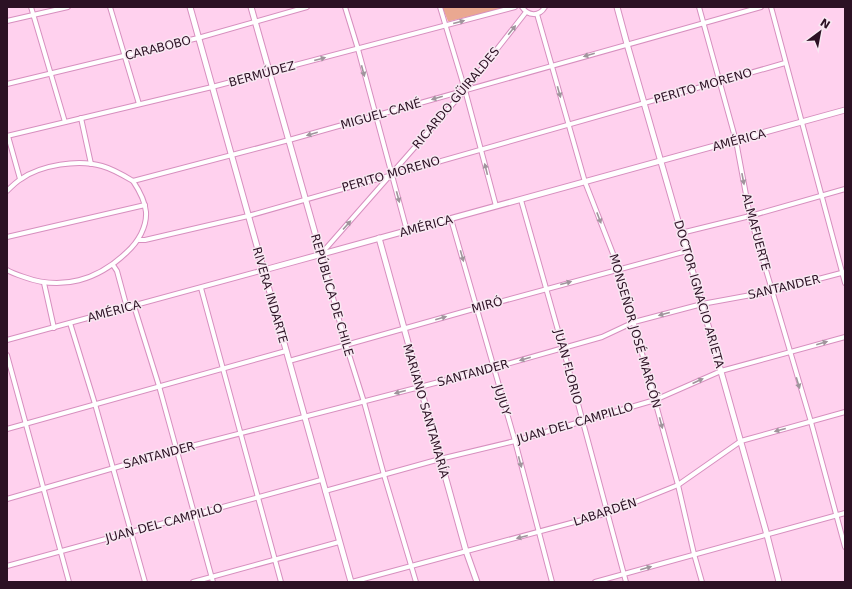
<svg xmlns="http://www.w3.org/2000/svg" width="852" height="589" font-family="'DejaVu Sans',sans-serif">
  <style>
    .green { fill: #eaa891 }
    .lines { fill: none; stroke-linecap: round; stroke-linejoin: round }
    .minor-casing { stroke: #d78fbf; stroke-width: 6 }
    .tertiary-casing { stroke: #d78fbf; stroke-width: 7 }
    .minor { stroke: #fff; stroke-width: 4 }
    .tertiary { stroke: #fff; stroke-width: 5 }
    .oneway { fill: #a0949c }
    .labels { text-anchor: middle; stroke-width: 3; stroke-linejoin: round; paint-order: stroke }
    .street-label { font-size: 12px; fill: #2c1124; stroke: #f8e8f2 }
  </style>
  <rect width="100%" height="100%" fill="#ffd1ee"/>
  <polygon class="green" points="442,7 508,7 450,21 448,21"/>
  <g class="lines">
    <g class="minor-casing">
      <g id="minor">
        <polyline points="31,7 65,122"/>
        <polyline points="110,7 139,104"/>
        <polyline points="345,7 358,49 407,231"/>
        <polyline points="440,7 465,90 496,206"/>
        <path d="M522,7C528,16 539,17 545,7"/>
        <polyline points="699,7 736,141 750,216 811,422 845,547"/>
        <polyline points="771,7 845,283"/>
        <polyline points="537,14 585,182 619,269 678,485 694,554 702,582"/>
        <polyline points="7,21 68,7"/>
        <polyline points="7,84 198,38 307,7"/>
        <polyline points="81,118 91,164"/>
        <polyline points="7,136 212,87 515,7"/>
        <polyline points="8,136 20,179"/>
        <path d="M7,191C11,187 16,182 21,179C41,165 78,159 102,166C113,169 123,175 133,181L289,140L761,7"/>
        <polyline points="521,200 563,348 626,582"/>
        <polyline points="451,219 515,441 552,582"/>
        <polyline points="681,233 750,216 845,189"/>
        <polyline points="7,237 145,205"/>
        <polyline points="138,240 145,240 248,216 785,63"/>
        <polyline points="113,265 117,271 127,308"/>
        <path d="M7,270C12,273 18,275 24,277C62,291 98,280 127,252C138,242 147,227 146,212C145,200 139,190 133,181"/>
        <polyline points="44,283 54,328"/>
        <polyline points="201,288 281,582"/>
        <polyline points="134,306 159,386 213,582"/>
        <polyline points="70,323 95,404 145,582"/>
        <polyline points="7,340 264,270"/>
        <polyline points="7,355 69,582"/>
        <polyline points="289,361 477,308 687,251"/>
        <polyline points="7,429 286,351"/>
        <polyline points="325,491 440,459 515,441 655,400 721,371 845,337"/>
        <polyline points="7,499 176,450 493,368 602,337 634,322 702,304 773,291 845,272"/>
        <polyline points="7,566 321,480"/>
        <polyline points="193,582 339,542"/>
        <polyline points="352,582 608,513 678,485 741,441 845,412"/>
        <polyline points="416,582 384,475 364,402 346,345 321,254 465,90 526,12"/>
        <polyline points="595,582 845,513"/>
      </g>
    </g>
    <g class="tertiary-casing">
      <g id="tertiary">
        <polyline points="190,7 351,582"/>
        <polyline points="251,7 321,254"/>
        <polyline points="617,7 627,44 702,304 767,535 779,582"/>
        <polyline points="379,238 439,454 466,551 477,582"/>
        <polyline points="264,270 845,110"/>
      </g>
    </g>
    <use href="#minor" class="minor"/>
    <use href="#tertiary" class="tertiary"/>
  </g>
  <defs><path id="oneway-solid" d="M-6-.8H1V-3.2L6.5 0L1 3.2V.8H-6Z"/></defs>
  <g class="oneway">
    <use href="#oneway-solid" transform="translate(459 22) rotate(-15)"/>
    <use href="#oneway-solid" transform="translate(512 30) rotate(-51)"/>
    <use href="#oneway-solid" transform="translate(589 55) rotate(164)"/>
    <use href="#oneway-solid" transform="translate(320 59) rotate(-15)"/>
    <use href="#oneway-solid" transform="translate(363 71) rotate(75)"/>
    <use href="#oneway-solid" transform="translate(559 92) rotate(74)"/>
    <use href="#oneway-solid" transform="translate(437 98) rotate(164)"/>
    <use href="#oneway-solid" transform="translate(312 134) rotate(164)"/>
    <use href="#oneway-solid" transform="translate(486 169) rotate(-104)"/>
    <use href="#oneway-solid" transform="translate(743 179) rotate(79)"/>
    <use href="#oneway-solid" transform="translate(398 197) rotate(75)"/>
    <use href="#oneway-solid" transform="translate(599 218) rotate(69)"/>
    <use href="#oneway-solid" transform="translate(347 225) rotate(-48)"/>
    <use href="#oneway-solid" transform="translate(462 256) rotate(74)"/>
    <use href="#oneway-solid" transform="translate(566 283) rotate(-15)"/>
    <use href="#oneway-solid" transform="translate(664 314) rotate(165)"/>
    <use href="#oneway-solid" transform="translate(441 318) rotate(-16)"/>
    <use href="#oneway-solid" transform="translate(822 343) rotate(-16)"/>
    <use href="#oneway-solid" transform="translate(525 359) rotate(164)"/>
    <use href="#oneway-solid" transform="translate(698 381) rotate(-25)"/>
    <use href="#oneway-solid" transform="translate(798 383) rotate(73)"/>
    <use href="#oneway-solid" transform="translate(400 392) rotate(165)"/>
    <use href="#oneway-solid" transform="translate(661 423) rotate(75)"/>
    <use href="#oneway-solid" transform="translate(780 430) rotate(165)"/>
    <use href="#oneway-solid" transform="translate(520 462) rotate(75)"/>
    <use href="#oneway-solid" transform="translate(522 537) rotate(166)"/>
    <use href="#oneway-solid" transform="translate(646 568) rotate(-16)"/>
  </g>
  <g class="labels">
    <g class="street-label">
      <text transform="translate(158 48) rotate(-14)" y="4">CARABOBO</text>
      <text transform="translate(262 74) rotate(-15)" y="4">BERMÚDEZ</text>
      <text transform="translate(703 86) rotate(-16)" y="4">PERITO MORENO</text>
      <text transform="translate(456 98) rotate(-50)" y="4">RICARDO GÜIRALDES</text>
      <text transform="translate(381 114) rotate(-16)" y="4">MIGUEL CANÉ</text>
      <text transform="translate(739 140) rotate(-15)" y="4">AMÉRICA</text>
      <text transform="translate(391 174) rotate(-16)" y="4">PERITO MORENO</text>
      <text transform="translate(426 226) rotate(-15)" y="4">AMÉRICA</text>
      <text transform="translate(756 232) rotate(75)" y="4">ALMAFUERTE</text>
      <text transform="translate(784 287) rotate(-13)" y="4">SANTANDER</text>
      <text transform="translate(699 294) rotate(74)" y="4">DOCTOR IGNACIO ARIETA</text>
      <text transform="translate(270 295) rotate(74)" y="4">RIVERA INDARTE</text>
      <text transform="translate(332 295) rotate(74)" y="4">REPÚBLICA DE CHILE</text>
      <text transform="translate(487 305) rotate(-15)" y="4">MIRÓ</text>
      <text transform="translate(114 311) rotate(-15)" y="4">AMÉRICA</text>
      <text transform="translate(635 331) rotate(74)" y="4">MONSEÑOR JOSÉ MARCÓN</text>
      <text transform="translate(568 367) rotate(75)" y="4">JUAN FLORIO</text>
      <text transform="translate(473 373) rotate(-15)" y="4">SANTANDER</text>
      <text transform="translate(502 400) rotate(73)" y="4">JUJUY</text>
      <text transform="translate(426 411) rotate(74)" y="4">MARIANO SANTAMARÍA</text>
      <text transform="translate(575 423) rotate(-16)" y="4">JUAN DEL CAMPILLO</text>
      <text transform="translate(159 455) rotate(-15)" y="4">SANTANDER</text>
      <text transform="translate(605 512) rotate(-18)" y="4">LABARDÉN</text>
      <text transform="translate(164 523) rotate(-15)" y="4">JUAN DEL CAMPILLO</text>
    </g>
  </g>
  <rect width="852" height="589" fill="none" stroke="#2c1124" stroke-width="16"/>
  <g transform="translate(820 32) rotate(32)" stroke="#f8e8f2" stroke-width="3" paint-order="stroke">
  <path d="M0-3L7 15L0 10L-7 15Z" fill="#2c1124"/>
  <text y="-6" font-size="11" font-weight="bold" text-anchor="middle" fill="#2c1124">N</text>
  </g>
</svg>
